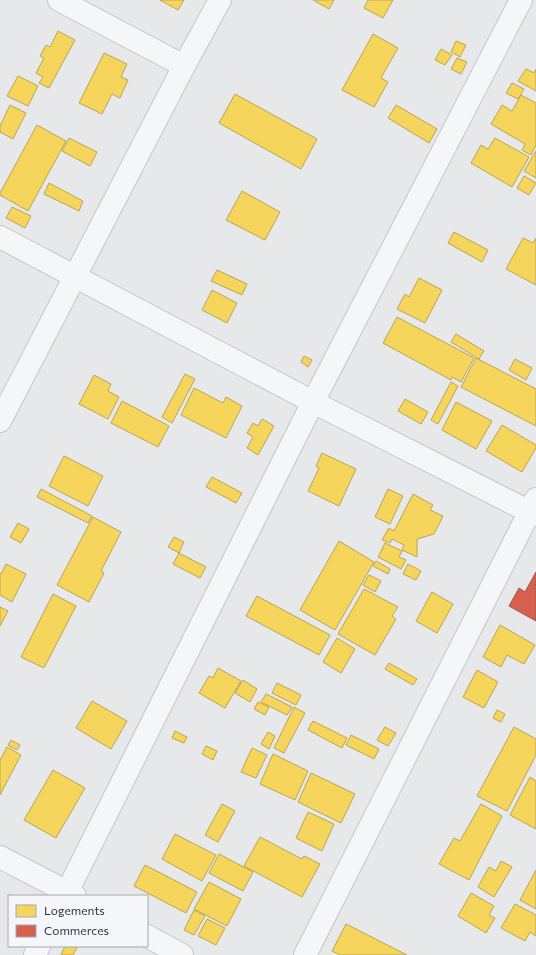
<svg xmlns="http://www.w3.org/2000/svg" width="536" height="955" font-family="Commissioner,sans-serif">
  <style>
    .homes { fill: #f6d55c; stroke: #b9a555 }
    .shops { fill: #d6604d; stroke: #a3534b }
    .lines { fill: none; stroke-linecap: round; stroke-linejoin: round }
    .minor-casing { stroke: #c4c6c8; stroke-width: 24 }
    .minor { stroke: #f5f6f7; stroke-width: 22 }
  </style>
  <rect width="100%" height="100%" fill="#e6e8ea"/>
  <g class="homes">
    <polygon points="160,0 184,0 178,10"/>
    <polygon points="313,0 334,0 329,9"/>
    <polygon points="368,0 393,0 383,18 364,8"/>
    <polygon points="58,31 75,40 49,88 39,83 43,77 36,73 44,58 40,56 46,45 50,47"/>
    <polygon points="373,34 398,48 381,78 388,82 374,107 342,90"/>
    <polygon points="456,41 466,45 460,57 451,52"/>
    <polygon points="441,49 452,55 445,65 435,60"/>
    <polygon points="104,53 127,64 121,77 128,80 120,98 112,94 102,114 79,103"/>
    <polygon points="457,58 467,62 461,74 451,69"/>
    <polygon points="526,69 534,73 536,69 536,91 518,81"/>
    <polygon points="18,76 38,86 28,106 7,96"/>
    <polygon points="512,83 524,89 518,99 506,93"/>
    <polygon points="235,94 317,139 301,169 219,123"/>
    <polygon points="521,95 536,103 536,145 531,155 522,150 525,144 491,124 502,105 512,111"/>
    <polygon points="10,105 26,113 13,139 0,132 0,126"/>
    <polygon points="396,105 437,129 429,143 388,118"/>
    <polygon points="37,125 66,141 28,211 0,195 0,193"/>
    <polygon points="69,138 97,152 90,166 62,151"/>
    <polygon points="495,138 529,157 512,187 471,163 481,145 488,149"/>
    <polygon points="536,151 536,178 524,171"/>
    <polygon points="524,176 536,183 529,195 517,188"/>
    <polygon points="49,183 83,201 79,211 44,194"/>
    <polygon points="242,191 280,212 265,240 226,220"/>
    <polygon points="12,207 31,216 25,228 6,218"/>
    <polygon points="454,232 488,250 482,262 448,243"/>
    <polygon points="523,238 533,243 536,238 536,285 506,269"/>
    <polygon points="217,270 247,284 242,295 211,281"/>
    <polygon points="419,278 442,290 425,323 397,309 405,294 409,297"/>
    <polygon points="212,290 237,303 227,323 202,310"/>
    <polygon points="397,317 474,358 461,382 452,377 451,380 383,343"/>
    <polygon points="456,334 484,351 479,359 451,342"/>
    <polygon points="304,356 312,360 308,367 301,362"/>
    <polygon points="476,358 536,389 536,426 461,387"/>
    <polygon points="515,359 532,368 526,380 509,370"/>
    <polygon points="185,374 195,379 172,423 162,417"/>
    <polygon points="94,375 111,384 108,391 119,397 108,419 79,404"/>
    <polygon points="451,382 458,386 438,424 431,420"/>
    <polygon points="194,388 223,403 226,397 242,406 226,438 181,415"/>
    <polygon points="405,399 428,412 421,424 398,411"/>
    <polygon points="122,401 169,426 158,447 111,423"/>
    <polygon points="456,402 492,421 476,449 442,430"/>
    <polygon points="262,419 274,426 258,455 247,448 253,437 247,433 253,423 258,426"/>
    <polygon points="502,425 536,445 536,448 522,472 486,451"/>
    <polygon points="322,453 356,469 339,506 308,491 319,468 316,466"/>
    <polygon points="64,456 103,476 88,506 49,486"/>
    <polygon points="212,477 242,493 236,503 206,487"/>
    <polygon points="41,489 92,516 88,523 37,497"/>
    <polygon points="388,489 403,496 390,524 375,517"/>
    <polygon points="413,494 433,505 430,510 443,516 434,534 417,539 417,557 402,550 404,545 392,539 390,543 382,540 389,528 394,531"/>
    <polygon points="93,517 121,532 101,571 104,573 89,602 57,585"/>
    <polygon points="18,523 29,529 21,543 10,537"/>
    <polygon points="174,537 184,542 179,553 168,547"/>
    <polygon points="339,541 374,562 335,630 300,610"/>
    <polygon points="385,543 402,551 399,557 406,560 401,569 378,557"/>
    <polygon points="179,553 206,567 200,578 173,564"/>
    <polygon points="376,561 390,569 388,574 373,566"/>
    <polygon points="6,564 26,574 12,602 0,595 0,573 1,574"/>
    <polygon points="408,564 421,571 416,580 403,574"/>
    <polygon points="369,575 381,581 375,592 363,585"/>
    <polygon points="364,589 398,607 392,616 396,619 375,655 338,634"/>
    <polygon points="432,592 453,604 437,633 416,621"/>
    <polygon points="53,594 76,606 44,668 21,657"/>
    <polygon points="257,596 330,635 319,655 246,616"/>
    <polygon points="0,607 8,611 0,626"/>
    <polygon points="500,625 535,645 524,664 507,655 501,667 483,657"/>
    <polygon points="337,638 355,649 341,673 323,662"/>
    <polygon points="389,663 417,679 413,685 385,669"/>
    <polygon points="218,668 241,681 225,708 199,693 209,676 213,678"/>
    <polygon points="477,670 498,682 484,708 463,697"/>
    <polygon points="243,680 257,689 250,702 235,693"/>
    <polygon points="277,683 301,695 296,705 272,693"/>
    <polygon points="266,694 292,707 287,715 261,702"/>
    <polygon points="92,701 127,721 111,749 76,728"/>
    <polygon points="258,702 269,707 265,715 254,709"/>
    <polygon points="294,707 305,713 284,753 274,748"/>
    <polygon points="497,710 505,714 501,722 493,718"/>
    <polygon points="313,721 347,738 342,748 308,730"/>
    <polygon points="385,727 396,733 388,746 377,740"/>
    <polygon points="514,727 536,739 536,755 507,811 477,796"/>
    <polygon points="175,731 187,737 184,743 172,738"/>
    <polygon points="268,732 275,736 269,749 261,744"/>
    <polygon points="351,735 379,749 374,759 346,745"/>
    <polygon points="11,740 20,745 17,750 8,745"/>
    <polygon points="206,746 217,751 213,760 202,754"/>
    <polygon points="7,747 21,755 0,795 0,760"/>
    <polygon points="252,748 267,755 256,778 241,772"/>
    <polygon points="273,754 308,771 295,800 260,784"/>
    <polygon points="53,770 85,788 56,838 24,820"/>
    <polygon points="311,773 355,794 341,823 298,802"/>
    <polygon points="530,777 536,781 536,829 510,815"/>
    <polygon points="222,804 235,811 218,842 205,835"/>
    <polygon points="481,804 502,816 469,880 439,864 454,838 460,841"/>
    <polygon points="308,812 334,824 322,851 296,838"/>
    <polygon points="175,834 216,855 202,881 162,859"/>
    <polygon points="260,837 302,859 304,856 320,864 302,897 244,866"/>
    <polygon points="219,854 253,872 243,891 209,873"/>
    <polygon points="501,861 512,867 494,897 478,887 489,867 496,871"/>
    <polygon points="145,865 197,892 186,913 134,886"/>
    <polygon points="536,870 536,909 520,900"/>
    <polygon points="209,882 241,899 227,926 194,909"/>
    <polygon points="471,893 494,906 489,915 495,918 486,933 458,916"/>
    <polygon points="515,904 536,915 536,936 530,932 525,941 501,928"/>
    <polygon points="194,910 205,916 194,935 184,930"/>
    <polygon points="207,919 225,928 216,945 198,936"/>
    <polygon points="346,924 407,955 340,955 332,951"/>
    <polygon points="65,946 77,947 73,955 61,955"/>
  </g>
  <polygon class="shops" points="536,572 536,621 509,606 519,588 525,592"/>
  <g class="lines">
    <g class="minor-casing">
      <g id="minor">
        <polyline points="59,0 184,66"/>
        <polyline points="0,237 313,402 536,515"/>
        <polyline points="0,421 184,66 220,0"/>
        <polyline points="0,857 75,896"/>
        <polyline points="65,896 313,402 521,0"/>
        <polyline points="147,936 182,955"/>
        <polyline points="35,955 39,946"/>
        <polyline points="305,955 536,499"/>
      </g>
    </g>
    <use href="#minor" class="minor"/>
  </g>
  <rect x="8" y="895" width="140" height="52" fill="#f4f6f9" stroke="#a4a8b1"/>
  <rect x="16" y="905" width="20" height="12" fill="#f6d55c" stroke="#a4a8b1"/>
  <text x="44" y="915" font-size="12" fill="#2b3445">Logements</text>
  <rect x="16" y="925" width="20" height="12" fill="#d6604d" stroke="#a4a8b1"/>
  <text x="44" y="935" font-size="12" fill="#2b3445">Commerces</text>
</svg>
